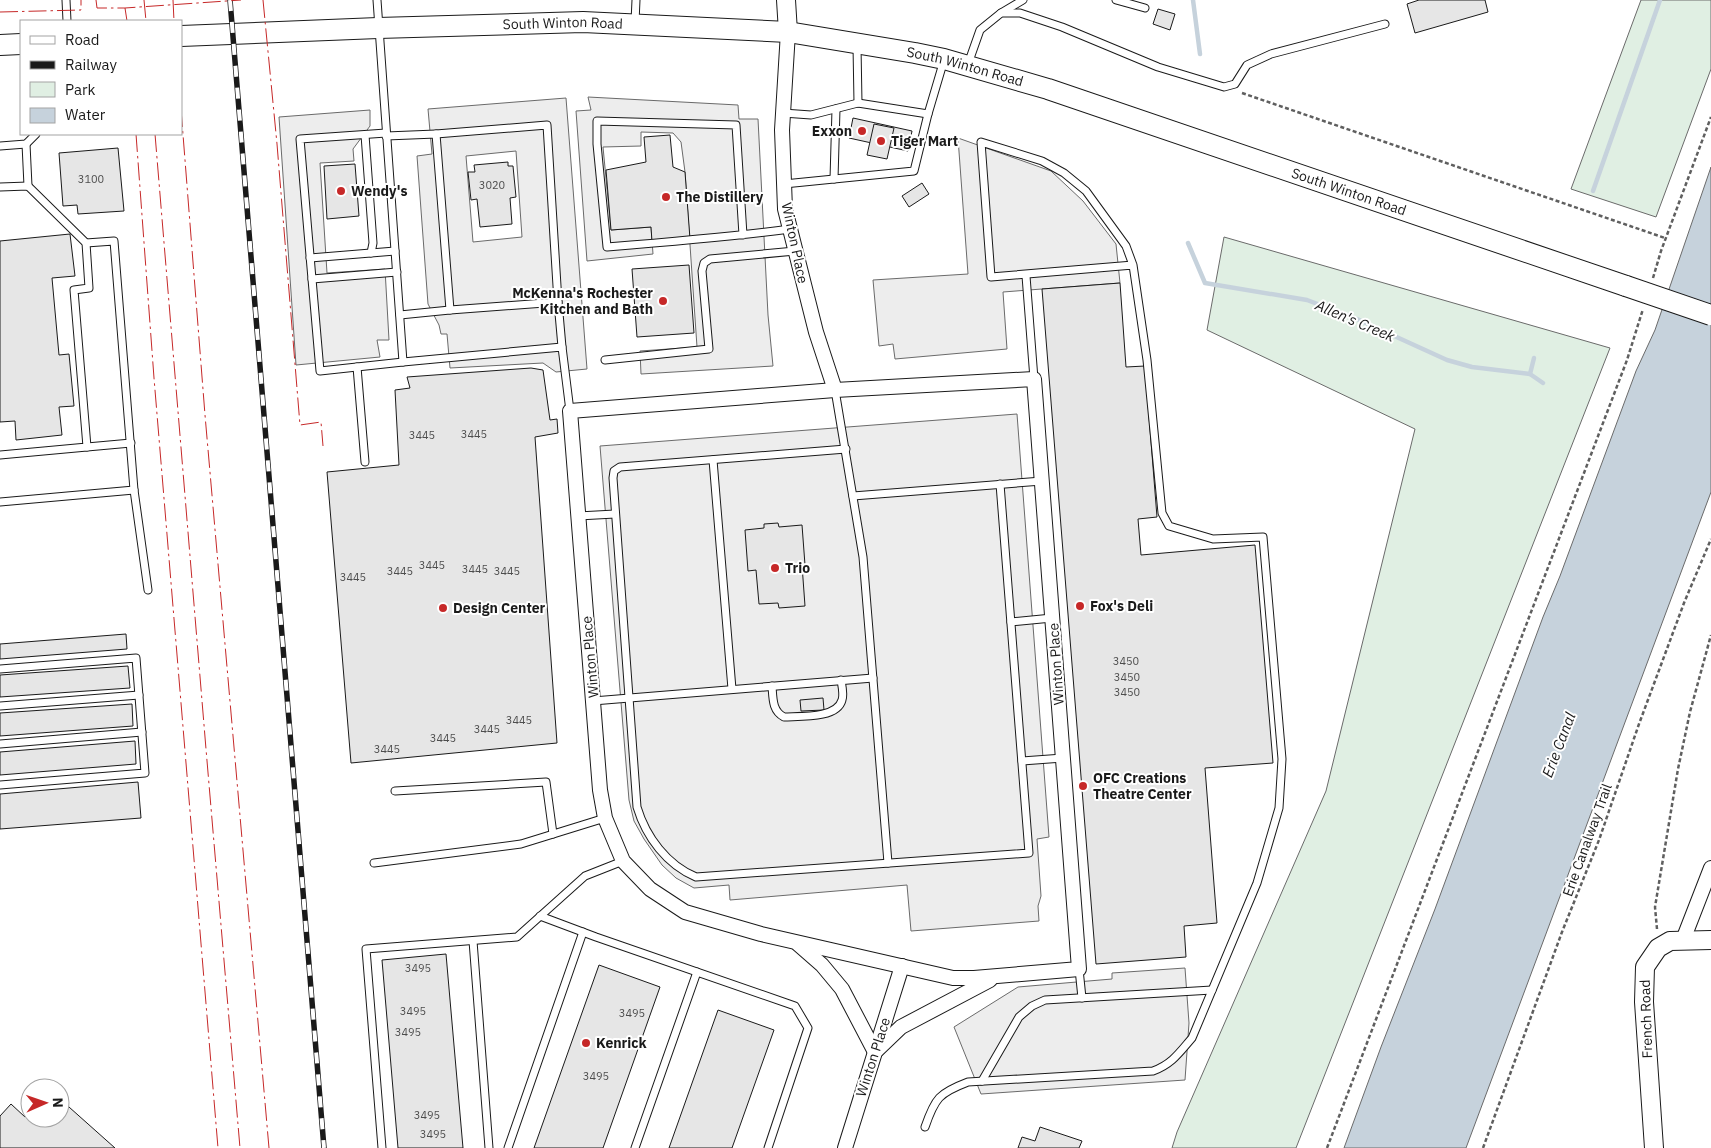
<svg xmlns="http://www.w3.org/2000/svg" width="1711" height="1148" font-family="'IBM Plex Sans',sans-serif">
  <style>
    .green { fill: #e0efe3; stroke: #6a6a6a }
    .parking { fill: #ededed; stroke: #6a6a6a; fill-rule: evenodd }
    .water { fill: #c6d2dc; stroke: #6a6a6a }
    .lines { fill: none; stroke-linecap: round; stroke-linejoin: round }
    .stream { stroke: #c6d2dc; stroke-width: 4.5 }
    .building { fill: #e6e6e6; stroke: #1a1a1a }
    .service-casing { stroke: #1a1a1a; stroke-width: 9 }
    .minor-casing { stroke: #1a1a1a; stroke-width: 16 }
    .tertiary-casing { stroke: #1a1a1a; stroke-width: 20 }
    .secondary-casing { stroke: #1a1a1a; stroke-width: 22 }
    .path { stroke: #5f5f5f; stroke-width: 2.5; stroke-dasharray: 4 2.5; stroke-linecap: butt }
    .service { stroke: #fff; stroke-width: 7 }
    .minor { stroke: #fff; stroke-width: 14 }
    .tertiary { stroke: #fff; stroke-width: 18 }
    .secondary { stroke: #fff; stroke-width: 20 }
    .rail-casing { stroke: #1a1a1a; stroke-width: 5.5 }
    .rail { stroke: #fff; stroke-width: 4; stroke-dasharray: 11; stroke-linecap: butt }
    .secondary-bridge-casing { stroke: #1a1a1a; stroke-width: 22; stroke-linecap: butt }
    .secondary-bridge { stroke: #fff; stroke-width: 20 }
    .power { stroke: #c62828; stroke-width: 1; stroke-dasharray: 18 4 2.5 4; stroke-linecap: butt }
    .poi-dot { fill: #c62828; stroke: #fff; stroke-width: 2 }
    .labels { text-anchor: middle; stroke-width: 4; stroke-linejoin: round; paint-order: stroke }
    .number-label { font-size: 11px; fill: #4d4d4d }
    .street-label { font-size: 14px; fill: #1a1a1a; stroke: #fff }
    .poi-label { font-size: 14px; font-weight: bold; fill: #1a1a1a; stroke: #fff; text-anchor: start }
    .water-label { font-size: 15px; font-style: italic; fill: #1a1a1a; stroke: #fff }
  </style>
  <rect width="100%" height="100%" fill="#fff"/>
  <g class="green">
    <polygon points="1641,0 1711,0 1711,69 1656,217 1571,189"/>
    <polygon points="1224,237 1610,348 1296,1148 1172,1148 1177,1132 1326,791 1415,429 1207,330"/>
  </g>
  <g class="parking">
    <polygon points="588,97 738,105 739,119 758,119 768,315 773,366 641,374 640,351 697,347 685,172 681,142 673,133 641,132 641,146 603,147 611,230 651,227 653,254 587,261 576,111 591,110"/>
    <path d="M566,98L587,369L556,372L543,363L450,368L447,334H441L439,325L428,304L417,156L432,154L428,109ZM516,151L522,237L473,242L466,156Z"/>
    <polygon points="370,110 370,126 353,149 354,161 320,163 327,273 385,269 389,340 377,340 380,357 296,365 279,117"/>
    <polygon points="958,138 1051,171 1083,201 1116,244 1120,283 1003,292 1007,349 895,359 893,344 879,346 873,280 968,274"/>
    <polygon points="1017,414 1049,837 1037,839 1041,896 1038,906 1039,921 911,931 907,885 730,900 729,885 694,888 676,878 662,865 644,839 634,821 629,800 600,446"/>
    <polygon points="1185,968 1189,1023 1185,1080 981,1094 954,1027 1018,987 1112,979 1112,973"/>
  </g>
  <polygon class="water" points="1711,167 1711,492 1466,1148 1344,1148 1381,1047 1435,909 1543,617 1560,576 1636,371 1655,330"/>
  <g class="lines">
    <g class="stream">
      <polyline points="1193,0 1200,54"/>
      <polyline points="1593,191 1660,0"/>
      <polyline points="1188,243 1205,283 1307,300 1357,319 1447,360 1472,367 1530,374 1543,383"/>
      <polyline points="1530,374 1534,358"/>
    </g>
  </g>
  <g class="building">
    <polygon points="1419,0 1485,0 1488,12 1415,33 1407,4"/>
    <polygon points="1158,9 1175,14 1170,30 1153,24"/>
    <polygon points="853,118 912,131 908,151 849,138"/>
    <polygon points="874,124 894,128 887,159 867,155"/>
    <polygon points="670,135 673,167 685,172 690,239 652,242 651,227 611,230 606,170 646,162 644,137"/>
    <polygon points="118,148 124,211 78,214 77,205 63,206 59,153"/>
    <polygon points="508,162 508,166 513,166 516,197 510,198 512,224 480,227 477,199 471,200 468,172 475,172 474,165"/>
    <polygon points="355,164 359,216 327,219 324,166"/>
    <polygon points="922,183 929,194 909,207 902,196"/>
    <polygon points="70,234 75,276 52,278 59,355 69,354 74,406 59,407 62,435 16,440 15,421 0,422 0,241"/>
    <polygon points="689,265 694,333 637,337 632,269"/>
    <polygon points="1120,283 1126,367 1145,366 1157,517 1138,519 1141,555 1255,545 1273,763 1205,768 1217,923 1184,926 1186,957 1096,964 1042,289"/>
    <polygon points="531,368 543,370 550,420 557,419 558,433 535,437 557,743 351,763 327,472 399,465 395,390 410,388 407,377"/>
    <polygon points="778,523 779,527 802,525 805,565 802,565 805,606 779,608 778,603 759,604 756,570 748,571 745,530 764,528 764,524"/>
    <polygon points="126,634 127,649 0,659 0,644"/>
    <polygon points="128,666 130,688 0,697 0,675"/>
    <polygon points="823,698 824,710 801,711 800,700"/>
    <polygon points="132,704 133,726 0,736 0,713"/>
    <polygon points="135,741 136,764 0,775 0,752"/>
    <polygon points="138,782 141,818 0,829 0,794"/>
    <polygon points="446,954 463,1148 398,1148 382,960"/>
    <polygon points="599,965 660,987 603,1148 534,1148"/>
    <polygon points="718,1010 774,1030 732,1148 669,1148"/>
    <polygon points="60,1099 115,1148 0,1148 0,1116 11,1104 25,1117 30,1111 30,1118 60,1118"/>
    <polygon points="1040,1127 1082,1141 1079,1148 1018,1148 1022,1137 1035,1141"/>
  </g>
  <g class="lines">
    <g class="service-casing">
      <g id="service">
        <polyline points="66,0 67,21"/>
        <polyline points="377,0 403,362 562,347 570,411"/>
        <polyline points="1116,0 1145,8"/>
        <polyline points="1001,13 1023,0"/>
        <polyline points="635,22 636,0"/>
        <polyline points="857,46 858,103"/>
        <polyline points="968,64 980,30 1001,13 1020,13 1062,27 1158,67 1224,87 1235,84 1247,65 1271,54 1385,24"/>
        <polyline points="783,113 811,115 858,103 928,114"/>
        <polyline points="386,133 300,139 312,279 397,272"/>
        <polyline points="436,134 547,125 558,302"/>
        <polyline points="365,135 373,243 371,253"/>
        <polyline points="386,136 436,134 450,310 558,302 562,347"/>
        <polyline points="26,144 28,186"/>
        <polyline points="0,146 26,144 36,134"/>
        <polyline points="834,179 836,109"/>
        <polyline points="784,184 914,171 928,114 944,60"/>
        <polyline points="0,187 28,186 86,243 89,288 74,290 87,447 0,455"/>
        <path d="M743,235L736,125L597,121V144L607,247C668,242 729,237 790,229"/>
        <polyline points="86,243 114,241 134,490 148,590"/>
        <polyline points="310,258 395,251"/>
        <polyline points="1026,276 1034,379"/>
        <polyline points="312,279 320,371 403,362"/>
        <polyline points="400,315 450,310"/>
        <polyline points="605,360 709,349 702,271 704,263 710,259 795,251"/>
        <polyline points="357,367 365,462"/>
        <polyline points="835,390 863,557 888,863"/>
        <polyline points="87,447 131,443"/>
        <path d="M846,449L620,467L614,471L613,478L637,807C646,837 667,865 696,877L1029,853L1000,484"/>
        <polyline points="713,460 732,689"/>
        <polyline points="853,496 1042,481"/>
        <polyline points="0,502 134,490"/>
        <polyline points="578,516 615,514"/>
        <polyline points="1011,622 1052,618"/>
        <polyline points="0,669 136,658 145,773 0,785"/>
        <path d="M772,686C773,698 772,711 784,717C799,716 837,719 842,700C844,695 842,686 841,680"/>
        <polyline points="593,701 873,678"/>
        <polyline points="0,706 139,695"/>
        <polyline points="0,744 142,732"/>
        <polyline points="1022,761 1063,758"/>
        <polyline points="395,791 546,782 553,834"/>
        <polyline points="374,863 521,844 605,818"/>
        <polyline points="540,916 596,937 795,1006 808,1028 768,1148"/>
        <polyline points="473,941 489,1148"/>
        <polyline points="1079,969 1082,998"/>
        <polyline points="982,1081 1019,1017 1032,1006 1045,1000 1212,990"/>
        <path d="M925,1127C935,1098 939,1093 968,1082L1153,1071C1172,1064 1179,1053 1192,1038L1257,883L1279,808L1282,759L1263,537L1213,539L1169,526L1162,513L1147,360L1133,265L1126,246L1086,191L1064,173L1042,161L981,142L991,277L1133,265"/>
        <polyline points="382,1148 366,949 517,937 585,876 623,861"/>
        <polyline points="508,1148 583,932"/>
        <polyline points="635,1148 697,972"/>
      </g>
    </g>
    <g class="minor-casing">
      <g id="minor">
        <polyline points="788,32 782,130 785,209 816,332 835,390"/>
        <polygon points="1034,379 1079,969 974,978 953,978 761,934 685,912 650,889 623,861 605,818 600,790 570,411 835,390"/>
        <polyline points="1683,940 1711,868"/>
        <polyline points="798,944 822,965 842,989 875,1052"/>
        <polyline points="877,1050 901,1027 990,980"/>
        <polyline points="845,1148 902,966"/>
      </g>
    </g>
    <g class="tertiary-casing">
      <g id="tertiary">
        <polyline points="786,0 788,32"/>
        <polyline points="1654,1148 1644,1002 1645,967 1658,948 1670,941 1711,940"/>
      </g>
    </g>
    <g class="secondary-casing">
      <g id="secondary">
        <path id="s1" d="M181,36L378,28L583,22L788,32L915,53L944,59L1048,89L1626,286"/>
        <polyline points="0,45 21,44"/>
      </g>
    </g>
    <g class="path">
      <polyline points="1242,93 1665,238"/>
      <polyline points="1653,278 1661,251 1711,117"/>
      <polyline points="1657,929 1655,907 1678,769 1690,712 1711,635"/>
      <polyline points="1327,1148 1627,360 1643,309"/>
      <polyline points="1483,1148 1562,932 1599,840 1639,724 1684,603 1711,539"/>
    </g>
    <use href="#service" class="service"/>
    <use href="#minor" class="minor"/>
    <use href="#tertiary" class="tertiary"/>
    <use href="#secondary" class="secondary"/>
    <g class="rail-casing">
      <polyline id="rail" points="230,0 324,1148"/>
    </g>
    <use href="#rail" class="rail"/>
    <g class="secondary-bridge-casing">
      <polyline id="secondary-bridge" points="1626,286 1711,315"/>
    </g>
    <use href="#secondary-bridge" class="secondary-bridge"/>
    <g class="power">
      <polyline points="96,0 97,8 125,8 241,0"/>
      <polyline points="144,0 146,21"/>
      <polyline points="173,0 174,21"/>
      <polyline points="263,0 277,144 300,425 321,422 323,446"/>
      <polyline points="125,8 127,21"/>
      <polyline points="0,12 81,10 81,0"/>
      <polyline points="181,109 205,415 269,1148"/>
      <polyline points="136,134 154,378 218,1148"/>
      <polyline points="155,134 206,749 240,1148"/>
    </g>
  </g>
  <g class="poi-dot">
    <circle cx="862" cy="131" r="5"/>
    <circle cx="881" cy="141" r="5"/>
    <circle cx="341" cy="191" r="5"/>
    <circle cx="666" cy="197" r="5"/>
    <circle cx="663" cy="301" r="5"/>
    <circle cx="775" cy="568" r="5"/>
    <circle cx="1080" cy="606" r="5"/>
    <circle cx="443" cy="608" r="5"/>
    <circle cx="1083" cy="786" r="5"/>
    <circle cx="586" cy="1043" r="5"/>
  </g>
  <g class="labels">
    <g class="number-label">
      <text x="91" y="183">3100</text>
      <text x="492" y="189">3020</text>
      <text x="474" y="438">3445</text>
      <text x="422" y="439">3445</text>
      <text x="432" y="569">3445</text>
      <text x="475" y="573">3445</text>
      <text x="400" y="575">3445</text>
      <text x="507" y="575">3445</text>
      <text x="353" y="581">3445</text>
      <text x="1126" y="665">3450</text>
      <text x="1127" y="681">3450</text>
      <text x="1127" y="696">3450</text>
      <text x="519" y="724">3445</text>
      <text x="487" y="733">3445</text>
      <text x="443" y="742">3445</text>
      <text x="387" y="753">3445</text>
      <text x="418" y="972">3495</text>
      <text x="413" y="1015">3495</text>
      <text x="632" y="1017">3495</text>
      <text x="408" y="1036">3495</text>
      <text x="596" y="1080">3495</text>
      <text x="427" y="1119">3495</text>
      <text x="433" y="1138">3495</text>
    </g>
    <g class="street-label">
      <text dy="5" stroke="none"><textPath href="#s1" startOffset="382">South Winton Road</textPath></text>
      <text dy="5" stroke="none"><textPath href="#s1" startOffset="788">South Winton Road</textPath></text>
      <text dy="5" stroke="none"><textPath href="#s1" startOffset="1192">South Winton Road</textPath></text>
      <text transform="translate(795 243) rotate(78)" y="5">Winton Place</text>
      <text transform="translate(590 657) rotate(-95)" y="5">Winton Place</text>
      <text transform="translate(1056 664) rotate(-94)" y="5">Winton Place</text>
      <text transform="translate(1587 840) rotate(-70)" y="5">Erie Canalway Trail</text>
      <text transform="translate(1646 1019) rotate(-92)" y="5">French Road</text>
      <text transform="translate(873 1057) rotate(-72)" y="5">Winton Place</text>
    </g>
    <g class="poi-label">
      <text x="852" y="136" text-anchor="end">Exxon</text>
      <text x="891" y="146">Tiger Mart</text>
      <text x="351" y="196">Wendy's</text>
      <text x="676" y="202">The Distillery</text>
      <text x="653" y="298" text-anchor="end">McKenna's Rochester<tspan x="653" dy="16">Kitchen and Bath</tspan></text>
      <text x="785" y="573">Trio</text>
      <text x="1090" y="611">Fox's Deli</text>
      <text x="453" y="613">Design Center</text>
      <text x="1093" y="783">OFC Creations<tspan x="1093" dy="16">Theatre Center</tspan></text>
      <text x="596" y="1048">Kenrick</text>
    </g>
    <g class="water-label">
      <text transform="translate(1355 321) rotate(23)" y="5">Allen's Creek</text>
      <text transform="translate(1559 745) rotate(-69)" y="5">Erie Canal</text>
    </g>
  </g>
  <rect x="20" y="20" width="162" height="115" fill="#ffffff" stroke="#a3a3a3"/>
  <rect x="30" y="36" width="25" height="8" fill="#ffffff" stroke="#a3a3a3"/>
  <text x="65" y="45" font-size="15" fill="#1a1a1a">Road</text>
  <rect x="30" y="61" width="25" height="8" fill="#1a1a1a" stroke="#a3a3a3"/>
  <text x="65" y="70" font-size="15" fill="#1a1a1a">Railway</text>
  <rect x="30" y="82" width="25" height="15" fill="#e0efe3" stroke="#a3a3a3"/>
  <text x="65" y="95" font-size="15" fill="#1a1a1a">Park</text>
  <rect x="30" y="108" width="25" height="15" fill="#c6d2dc" stroke="#a3a3a3"/>
  <text x="65" y="120" font-size="15" fill="#1a1a1a">Water</text>
  <g transform="translate(45 1103) rotate(88)"><circle r="24" fill="#ffffff" stroke="#a3a3a3"/>
  <path d="M0-4L9 19L0 12L-9 19Z" fill="#c62828"/>
  <text y="-8" font-size="14" font-weight="bold" text-anchor="middle" fill="#1a1a1a">N</text>
  </g>
</svg>
